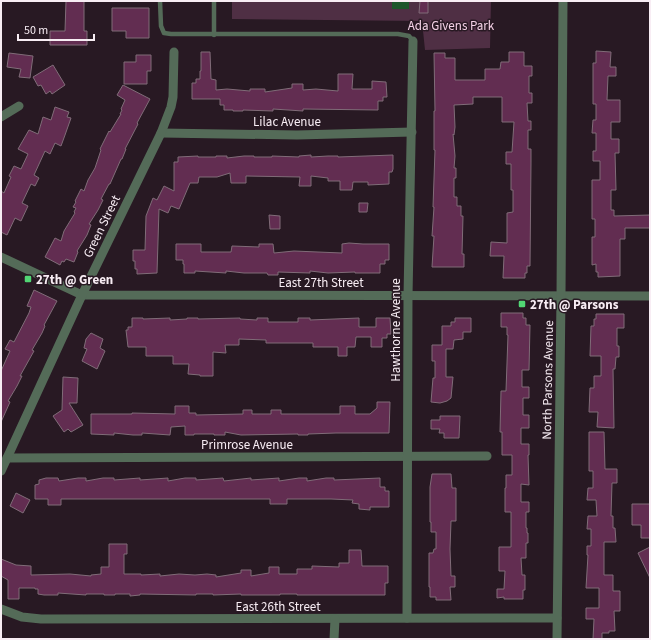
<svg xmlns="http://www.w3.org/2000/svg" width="651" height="640" font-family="'Source Sans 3',sans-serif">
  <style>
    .green { fill: #4f2f44 }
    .water { fill: #1d562b }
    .building { fill: #622d51; stroke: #806c78 }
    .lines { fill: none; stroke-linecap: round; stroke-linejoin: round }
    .lane { stroke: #546b58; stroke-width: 4.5 }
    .street { stroke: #546b58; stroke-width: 9 }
    .poi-dot { fill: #51d674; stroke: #281923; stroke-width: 1.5 }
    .labels { text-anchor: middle; stroke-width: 3; stroke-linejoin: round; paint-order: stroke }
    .park-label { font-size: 13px; fill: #f4d1e6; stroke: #281923 }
    .street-label { font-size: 13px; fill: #f8edf4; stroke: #281923 }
    .poi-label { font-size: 13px; font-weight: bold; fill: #f8edf4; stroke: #281923; text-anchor: start }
  </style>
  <rect width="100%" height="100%" fill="#281923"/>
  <polygon class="green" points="232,1 491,1 490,48 425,50 422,21 232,19"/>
  <rect class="water" x="392" y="1" width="17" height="8"/>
  <g class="building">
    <polygon points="66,1 84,1 84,31 87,31 87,45 50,45 50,31 65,31"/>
    <polygon points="420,1 428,1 428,13 419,13"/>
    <polygon points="112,8 149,8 149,38 126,38 126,31 112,31"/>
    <polygon points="596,51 611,52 610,67 616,67 616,76 608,76 607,100 620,100 620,122 611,122 611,139 619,139 619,153 615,153 616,190 611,190 611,210 614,210 614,216 650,215 650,228 625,228 625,239 620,239 620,276 598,277 598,272 596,272 596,264 592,265 592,237 595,237 595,219 592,219 592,180 600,180 600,161 593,161 593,151 596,151 596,133 592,133 593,120 596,120 596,104 593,104 593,63 596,63"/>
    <polygon points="201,52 210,52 211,79 216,80 216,90 227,89 250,91 250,89 265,89 265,92 292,88 292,84 303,84 303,90 316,89 338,91 338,74 353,74 352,89 372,89 372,81 386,82 387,97 383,97 383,101 378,101 378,110 303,109 303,111 273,109 273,111 243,110 243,111 233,111 233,110 224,110 224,105 220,105 220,99 192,99 192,83 196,83 196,79 200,79 200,71 201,71"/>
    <polygon points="509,52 524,52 524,66 532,66 532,76 529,76 529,93 532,93 532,103 527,103 528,121 531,121 531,130 528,130 528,149 531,149 531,162 530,266 527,266 527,273 525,273 525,278 503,278 504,256 490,256 491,242 507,243 507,213 513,212 513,190 511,190 511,164 506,164 506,152 512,152 514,122 502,122 502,97 473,97 473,104 454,105 455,127 454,135 453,134 455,156 454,168 456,168 456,178 454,178 454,197 457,197 457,206 461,206 461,216 463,216 462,254 464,254 464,267 432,267 434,236 432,236 434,207 433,207 435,150 434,150 434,111 435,111 434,53 445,53 445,58 455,58 455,80 485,80 485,69 500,69 501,62 509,62"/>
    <polygon points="9,53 33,56 30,78 19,77 21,69 7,67"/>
    <polygon points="136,55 151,55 151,71 147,71 147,84 124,84 124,62 136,62"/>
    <polygon points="53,65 65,85 52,94 50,91 46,94 41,85 38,86 33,77"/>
    <polygon points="123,85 150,99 137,123 138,124 125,149 126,149 122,159 121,159 110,184 109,184 101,199 103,200 98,210 89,224 91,225 87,235 77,251 78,252 74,262 66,259 64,262 62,261 60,265 45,257 55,238 61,241 64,231 75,213 74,212 76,208 73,207 76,202 75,201 81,189 84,191 88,180 95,168 101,150 100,149 109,131 110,132 121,114 120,114 122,110 121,109 125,100 117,95"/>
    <polygon points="55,107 69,112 67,117 71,118 65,135 61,146 55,143 50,154 45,151 34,175 39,178 35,186 31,184 22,203 28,206 21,221 15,218 7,235 1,232 1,191 4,193 11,177 9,176 14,166 21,169 28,154 18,149 29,130 38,134 43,117 51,120"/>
    <polygon points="311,155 311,157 328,156 338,156 338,157 393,155 393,169 392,172 389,172 389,184 368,185 368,182 353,182 352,190 340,190 340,181 328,181 328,178 311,176 311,186 299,186 300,177 246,176 246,183 231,183 230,173 217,177 199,177 198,183 190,183 179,209 171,206 168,213 159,209 157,273 137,274 137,269 135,269 135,261 133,261 133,250 145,250 146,216 153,198 157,200 164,186 174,191 174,162 178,162 178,157 198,156 198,157 216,157 216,156 227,156 227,158 244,156 254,156 254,157 272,157 272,156 299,157 299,156"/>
    <polygon points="359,203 368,203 367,212 359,212"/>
    <polygon points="269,215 280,216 280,229 270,229"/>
    <polygon points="349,243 363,244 389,244 389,260 385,260 385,264 380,264 380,273 355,273 355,272 328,273 310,271 310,273 278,272 278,275 268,275 267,273 244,273 226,271 226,273 195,271 195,273 184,273 184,264 183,264 183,260 176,260 176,244 201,244 201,252 231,252 232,246 259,247 259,244 273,244 274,253 294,251 342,253 342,244"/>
    <polygon points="34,290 57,301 44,325 45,326 42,333 32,350 34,351 20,376 22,376 17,386 8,401 10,402 1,422 1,371 10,351 5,349 10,340 14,342 29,313 31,307 27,306"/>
    <polygon points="501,313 523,313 523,318 526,318 526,325 530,325 529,370 522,370 522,387 529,387 529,398 523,398 523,415 529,415 529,428 521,428 521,444 529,444 529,455 528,455 529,485 521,484 521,502 529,502 529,512 526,512 526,528 527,528 527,533 528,533 528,543 526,543 526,558 521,558 522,575 525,575 525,590 523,590 523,599 504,599 504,597 497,598 497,589 504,589 505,571 499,571 499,547 511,547 511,512 505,512 505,488 506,488 506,475 512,475 512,455 502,455 502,432 500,432 501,391 506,391 508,335 507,335 507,327 501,327"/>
    <polygon points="596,314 624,314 624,328 617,328 617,346 619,346 619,357 616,357 615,369 613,369 614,428 597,427 598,412 589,412 590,388 594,388 594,376 601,376 601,356 590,356 591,326 594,326 594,319 596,319"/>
    <polygon points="132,318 143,318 143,319 170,318 170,320 187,319 187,318 198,318 198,319 240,318 240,319 257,320 257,318 268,318 268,322 298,322 298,318 310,318 310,320 359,318 359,327 376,327 376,318 390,318 391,334 387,334 387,338 382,338 382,347 371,347 371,337 356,337 355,347 347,347 347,356 338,356 338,347 313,347 313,343 266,343 266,340 239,339 239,345 225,345 226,353 213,352 213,376 200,376 200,375 188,374 189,364 173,364 173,356 146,356 146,347 128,347 126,330 128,330 128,327 132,327"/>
    <polygon points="455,318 471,318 471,332 463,332 463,339 454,340 453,349 446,349 446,377 453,377 451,398 447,401 440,403 431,402 433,378 435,378 435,361 432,361 432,345 442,345 442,326 451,326 451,322 455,322"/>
    <polygon points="91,333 103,339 100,348 105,351 97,369 82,361 87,349 84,348 86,339"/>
    <polygon points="63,377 78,378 77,403 69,403 83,425 71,432 68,429 64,432 53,416 62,410"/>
    <polygon points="377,402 390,402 389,433 336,433 308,434 308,435 298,435 298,434 241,435 225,432 225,435 214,435 214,434 194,434 194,435 185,435 185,426 171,427 170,435 142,433 142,435 133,435 114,433 114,435 91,434 91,414 132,414 132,413 175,414 175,406 189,406 189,413 196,413 196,415 243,414 243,410 252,410 252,414 271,414 271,410 281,410 281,414 340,414 340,406 355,406 355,414 370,414 377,408"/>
    <polygon points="440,416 460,416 459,438 444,438 444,433 439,433 440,429 431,429 431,420 440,420"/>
    <polygon points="589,432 604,432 605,469 617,469 617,483 612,483 611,516 613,516 613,528 615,528 616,542 604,542 604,575 613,575 613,591 620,591 620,611 614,611 615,631 609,631 609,633 602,633 602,639 593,639 594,619 586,619 586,608 599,608 599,588 586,588 588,555 587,555 587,546 591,546 591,529 587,529 588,516 597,516 596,500 587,500 588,488 593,488 593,471 589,471"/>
    <polygon points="432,474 451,474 452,488 456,488 456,521 451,521 450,549 451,576 455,576 455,587 450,587 451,600 436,600 436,597 430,597 430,587 429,587 429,553 433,553 434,549 436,549 436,532 431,532 431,522 430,522 430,487"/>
    <polygon points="46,478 58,478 59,481 78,478 86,478 86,481 103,478 114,478 114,480 140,478 140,480 168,478 168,481 185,478 196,478 196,480 223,478 224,481 251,478 251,480 279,478 279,481 299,478 307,478 307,481 326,478 334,478 334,480 380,478 380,487 385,487 385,491 389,491 389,507 370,507 370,510 359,509 359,504 352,503 353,500 331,499 287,499 287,504 270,504 270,499 61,499 61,505 48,505 48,499 35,499 35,485 39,484 39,480"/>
    <polygon points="16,493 30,500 23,513 10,506"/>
    <polygon points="632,504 650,504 650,538 641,538 641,525 632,525"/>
    <polygon points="109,544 127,544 127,554 124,554 124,574 141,574 141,575 160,574 160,576 179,574 195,575 207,574 216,575 216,577 241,573 241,570 251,570 251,576 269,573 269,567 279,567 279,574 297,574 297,569 312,569 312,566 339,567 339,563 349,563 349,550 361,550 362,566 388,566 388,583 385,583 385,595 297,595 297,594 280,594 280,595 241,595 241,594 213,595 213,594 196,594 196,595 140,594 140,595 130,596 130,594 115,594 115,595 104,595 104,594 86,594 86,595 58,593 58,595 44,595 38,594 38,589 35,589 35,588 19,588 19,599 8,599 8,580 1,576 1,559 16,565 31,566 31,575 70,574 91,576 91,575 101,574 101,567 109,567"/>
    <polygon points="650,547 650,578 638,553"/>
  </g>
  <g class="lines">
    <g class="lane">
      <polyline points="160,1 161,26 164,33 171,34 398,34 409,36 413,41"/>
      <polyline points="214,35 214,1"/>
    </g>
    <g class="street">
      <polyline points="1,117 19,106"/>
      <polyline points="161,133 297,135 412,132"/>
      <polyline points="1,257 82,295 650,296"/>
      <polyline points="7,458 487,456"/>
      <polyline points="1,471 82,295 161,133 171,107 173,97 174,52"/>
      <polyline points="1,609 22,617 41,619 557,618"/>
      <polyline points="407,618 408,296 413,41"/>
      <polyline points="334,639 335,619"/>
      <polyline points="557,639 561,296 563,1"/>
    </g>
  </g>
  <g class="poi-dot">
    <rect x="24" y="275" width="8" height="8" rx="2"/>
    <rect x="518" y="300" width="8" height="8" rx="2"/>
  </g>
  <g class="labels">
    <g class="park-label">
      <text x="451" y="30">Ada Givens Park</text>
    </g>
    <g class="street-label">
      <text x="287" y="126">Lilac Avenue</text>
      <text transform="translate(101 226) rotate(-64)" y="5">Green Street</text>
      <text x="321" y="287">East 27th Street</text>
      <text transform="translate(395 330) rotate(-90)" y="5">Hawthorne Avenue</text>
      <text transform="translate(547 380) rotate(-89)" y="5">North Parsons Avenue</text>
      <text x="247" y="449">Primrose Avenue</text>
      <text x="278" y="611">East 26th Street</text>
    </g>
    <g class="poi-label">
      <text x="36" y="284">27th @ Green</text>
      <text x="530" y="309">27th @ Parsons</text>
    </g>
  </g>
  <rect width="651" height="640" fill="none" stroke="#f8edf4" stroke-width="4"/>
  <path d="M18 34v6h76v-6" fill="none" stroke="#f8edf4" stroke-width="2"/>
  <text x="24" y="34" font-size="12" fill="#f8edf4" stroke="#281923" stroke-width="3" paint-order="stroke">50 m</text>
</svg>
